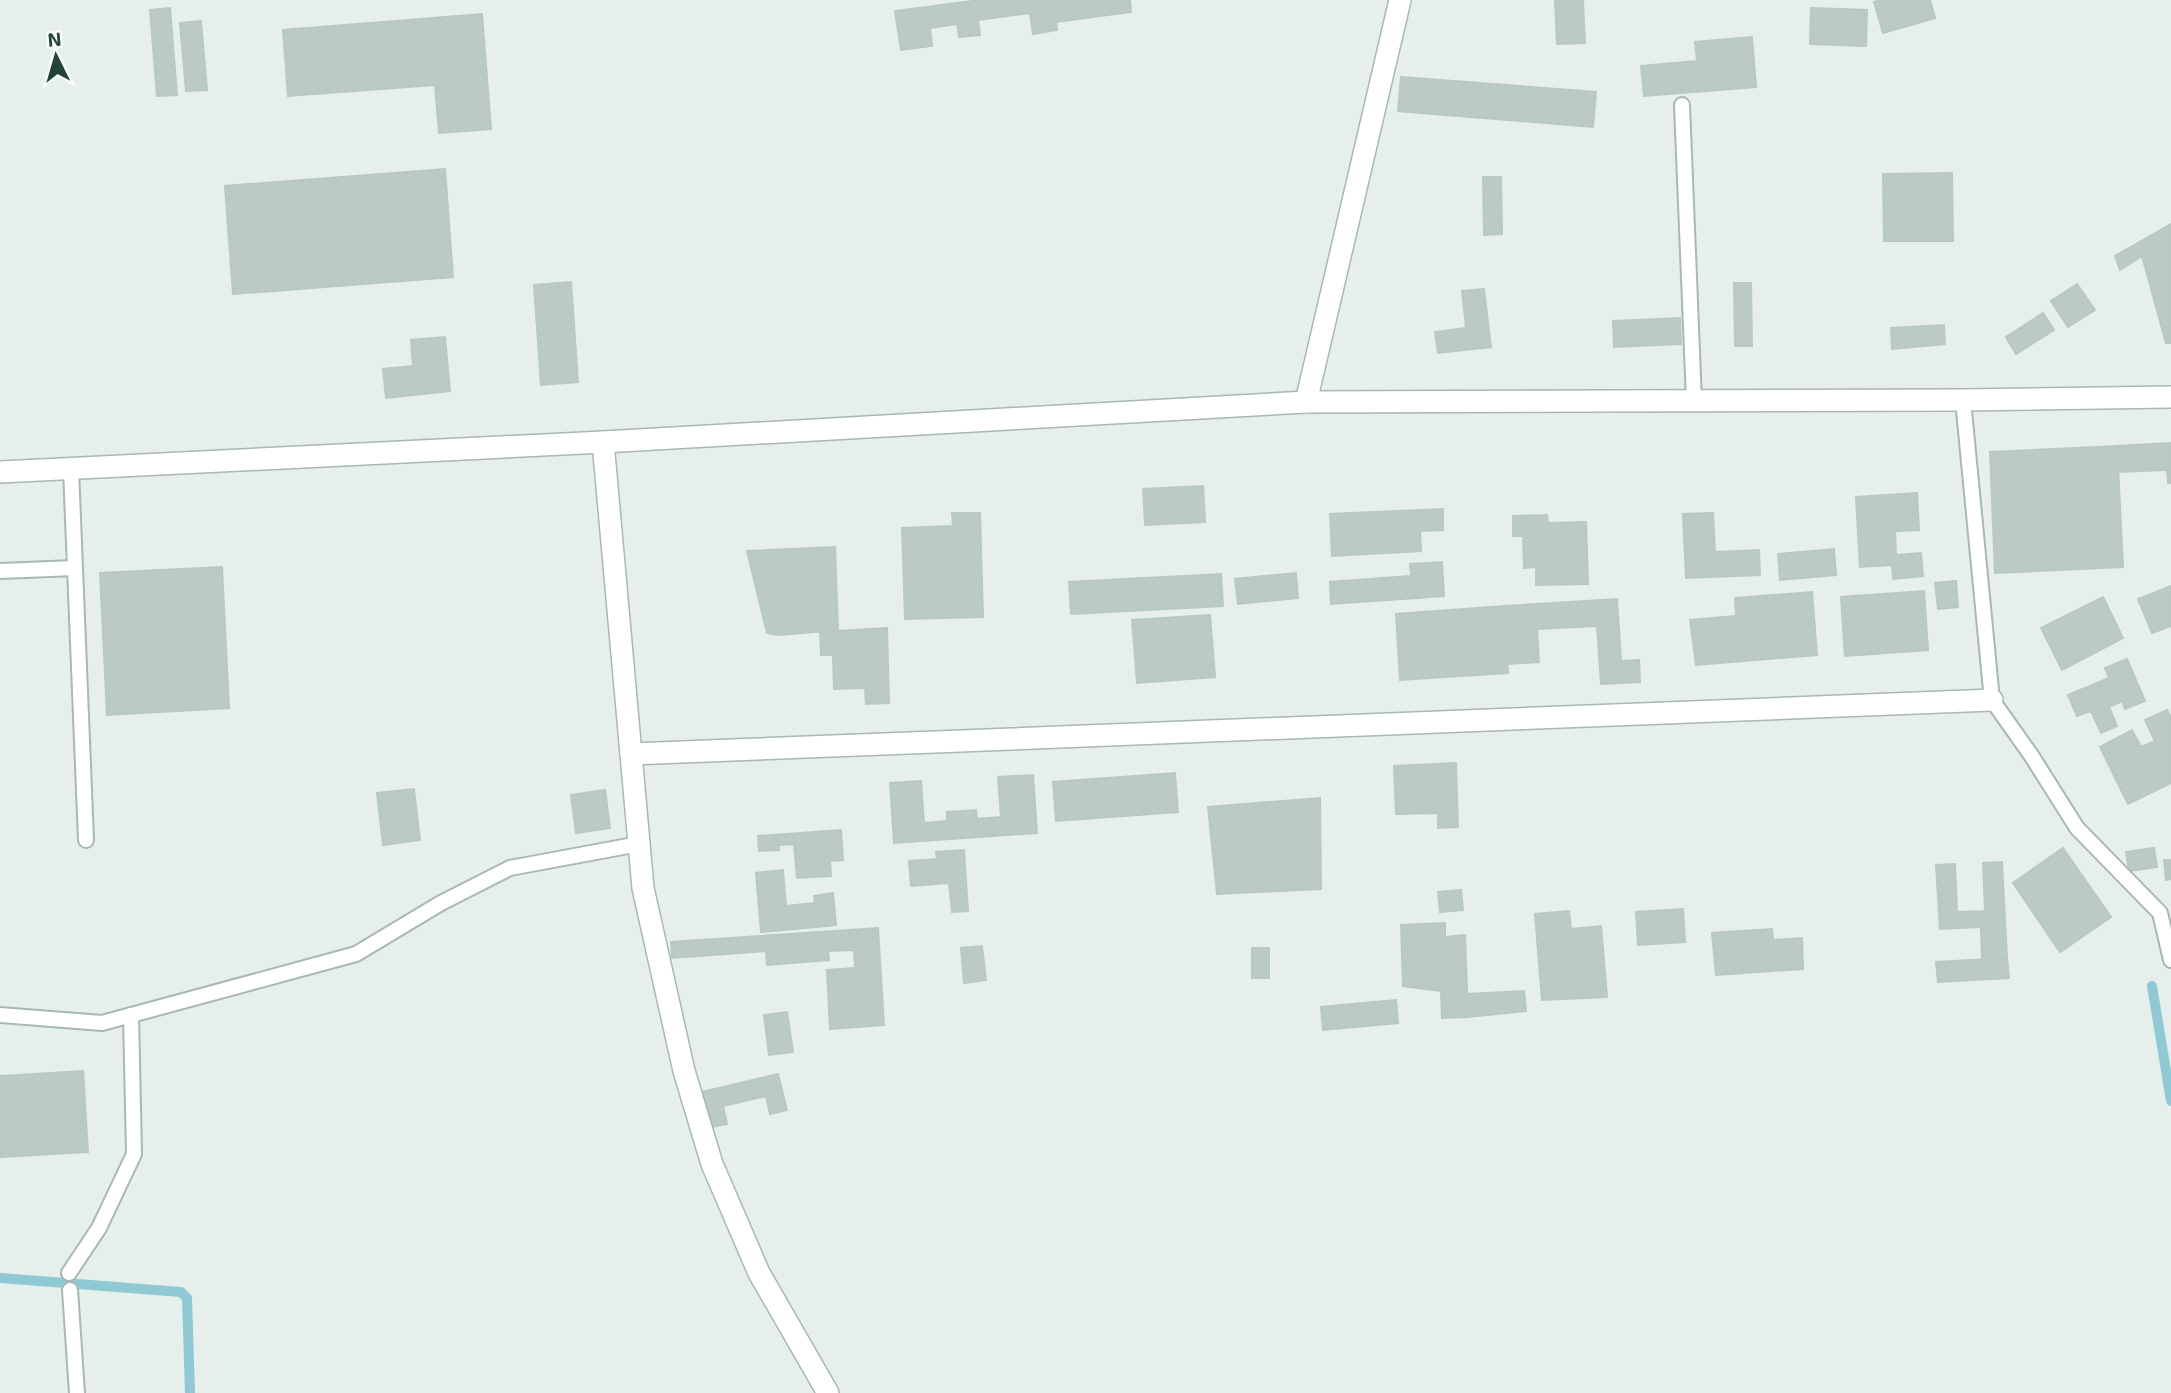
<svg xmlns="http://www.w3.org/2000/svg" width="2171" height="1393" font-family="'Exo 2',sans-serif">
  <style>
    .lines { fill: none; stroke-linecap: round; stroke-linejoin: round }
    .stream { stroke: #8ec9d4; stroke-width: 10 }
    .building { fill: #bbcac4; stroke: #b8c9c2; stroke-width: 2 }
    .service-casing { stroke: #a8b8b2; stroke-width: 18 }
    .minor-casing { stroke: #a8b8b2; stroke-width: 24 }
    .tertiary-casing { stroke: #a8b8b2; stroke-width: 24 }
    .service { stroke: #fff; stroke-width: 14 }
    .minor { stroke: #fff; stroke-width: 21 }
    .tertiary { stroke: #fff; stroke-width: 21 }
  </style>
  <rect width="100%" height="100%" fill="#e6efeb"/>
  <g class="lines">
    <g class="stream">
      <polyline points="2152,986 2171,1101"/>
      <polyline points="0,1278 181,1292 187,1298 190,1393"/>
    </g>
  </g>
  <g class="building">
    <polygon points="980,0 1053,0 1057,30 1033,34 1030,13 978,20 980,35 959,37 957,24 930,28 932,46 901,50 895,11"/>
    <polygon points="1053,0 1130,0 1131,12 1055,22"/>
    <polygon points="1555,0 1583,0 1585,43 1557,44"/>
    <polygon points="1880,0 1930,0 1935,18 1883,33 1874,2"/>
    <polygon points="170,8 177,95 157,96 150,10"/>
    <polygon points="1811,8 1867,10 1866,46 1810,44"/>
    <polygon points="482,14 491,129 439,133 435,85 288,96 283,30"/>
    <polygon points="201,21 207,90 186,91 180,23"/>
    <polygon points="1752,37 1756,87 1644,96 1641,66 1697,61 1695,42"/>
    <polygon points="1401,77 1596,92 1593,127 1398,111"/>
    <polygon points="445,169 453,277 233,294 225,186"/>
    <polygon points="1952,173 1953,241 1884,241 1883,174"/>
    <polygon points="1483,177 1501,177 1502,234 1484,235"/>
    <polygon points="2171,224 2171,258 2161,230"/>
    <polygon points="2161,230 2171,258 2171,343 2166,343 2142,256 2120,270 2115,256"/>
    <polygon points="571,282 578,382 541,385 534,285"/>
    <polygon points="1734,283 1751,283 1752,346 1735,346"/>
    <polygon points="2077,284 2095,310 2068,327 2051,301"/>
    <polygon points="1484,289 1491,347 1438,353 1435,332 1466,328 1462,291"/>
    <polygon points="2043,313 2054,330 2016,354 2006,337"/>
    <polygon points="1680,318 1681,344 1614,347 1613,321"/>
    <polygon points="1944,325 1945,344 1892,349 1891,328"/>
    <polygon points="445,337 450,391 386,398 383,369 413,366 411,340"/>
    <polygon points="2171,443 2171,483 2168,483 2167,470 2118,472 2117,446"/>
    <polygon points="2117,446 2123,567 1995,573 1990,452"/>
    <polygon points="1203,486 1205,522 1145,525 1143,489"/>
    <polygon points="1917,493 1919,530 1895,531 1896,555 1921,553 1923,576 1893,579 1892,565 1860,567 1856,497"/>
    <polygon points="1443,509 1443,530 1420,531 1421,551 1332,556 1330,514"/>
    <polygon points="952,513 980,513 983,617 905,619 902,528 953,526"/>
    <polygon points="1713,513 1715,552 1759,550 1760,575 1686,578 1683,514"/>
    <polygon points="1547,515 1548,523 1586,522 1588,584 1536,585 1536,567 1524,568 1523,536 1513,536 1513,516"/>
    <polygon points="835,547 838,630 778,635 767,633 747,551"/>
    <polygon points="1834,549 1836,575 1780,580 1778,554"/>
    <polygon points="1442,562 1444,596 1331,604 1330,582 1411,576 1410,564"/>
    <polygon points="222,567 229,708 107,715 100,573"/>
    <polygon points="1296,573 1298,598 1238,604 1235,579"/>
    <polygon points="1221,574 1223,606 1071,614 1069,582"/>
    <polygon points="1956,581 1958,607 1938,609 1935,583"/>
    <polygon points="2171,586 2171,626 2152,633 2138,599"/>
    <polygon points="1924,591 1928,650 1845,656 1841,597"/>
    <polygon points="1812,592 1817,655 1696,665 1690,620 1736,616 1735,598"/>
    <polygon points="2103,597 2123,638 2062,670 2041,628"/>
    <polygon points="1617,599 1621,661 1639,660 1640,682 1601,684 1597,626 1537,629 1539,662 1508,664 1504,606"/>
    <polygon points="1504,606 1508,673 1400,680 1396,614"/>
    <polygon points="1210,615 1215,677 1137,683 1132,620"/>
    <polygon points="887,628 889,703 866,704 865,688 834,689 833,655 821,655 820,632"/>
    <polygon points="2127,659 2145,701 2125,709 2122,701 2109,707 2117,726 2101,733 2091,711 2077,716 2068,695 2109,678 2105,668"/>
    <polygon points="2167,710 2171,717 2171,783 2128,804 2100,747 2132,730 2141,747 2155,741 2145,720"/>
    <polygon points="1456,763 1458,827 1438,828 1438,813 1396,814 1394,766"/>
    <polygon points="1175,773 1178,812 1056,821 1053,782"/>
    <polygon points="1033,775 1037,833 894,843 890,783 921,781 924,823 947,821 947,812 976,810 977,819 1001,817 998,777"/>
    <polygon points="414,789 420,840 383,845 377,793"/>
    <polygon points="605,790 610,828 576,833 571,795"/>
    <polygon points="1320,798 1321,889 1217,894 1208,807"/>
    <polygon points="841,830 843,860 830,861 831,876 797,878 794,844 778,845 779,850 759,851 758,836"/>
    <polygon points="2063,848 2111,917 2060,952 2013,883"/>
    <polygon points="2154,848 2157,867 2129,871 2126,852"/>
    <polygon points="964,850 968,911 952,912 949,883 911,886 909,861 937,859 936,852"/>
    <polygon points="2164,860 2171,860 2171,879 2166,880"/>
    <polygon points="2002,862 2007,958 1982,959 1981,927 1940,929 1936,865 1955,864 1957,912 1985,911 1983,863"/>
    <polygon points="783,870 786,906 815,903 814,896 833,893 836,925 761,932 756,873"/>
    <polygon points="1461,890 1463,910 1440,912 1438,892"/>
    <polygon points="1683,909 1685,942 1638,945 1636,912"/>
    <polygon points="1569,911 1571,929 1601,926 1607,997 1542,1000 1535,914"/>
    <polygon points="1445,923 1445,937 1465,935 1468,1017 1442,1018 1441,991 1403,986 1401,925"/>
    <polygon points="878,928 884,1025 830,1029 827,970 855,968 854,950 828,951 829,960 767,965 766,951 672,958 671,942"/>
    <polygon points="1772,929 1773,940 1802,938 1803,969 1716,975 1712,933"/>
    <polygon points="982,946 986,980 964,983 961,948"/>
    <rect x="1252" y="948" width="17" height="30"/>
    <polygon points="2007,958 2009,978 1938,982 1936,962"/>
    <polygon points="1524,991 1526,1011 1468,1017 1467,994"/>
    <polygon points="1396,1000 1398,1023 1323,1030 1321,1007"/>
    <polygon points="787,1012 793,1052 769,1055 764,1015"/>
    <polygon points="83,1071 88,1152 0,1157 0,1076"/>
    <polygon points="778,1074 787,1110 770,1114 766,1096 723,1106 727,1124 710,1127 702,1092"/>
  </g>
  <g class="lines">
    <g class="service-casing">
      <g id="service">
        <polyline points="1682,105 1694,401"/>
        <polyline points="1963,400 1992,700 2031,755 2077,828 2160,913 2171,960"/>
        <polyline points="71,469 86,840"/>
        <polyline points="0,571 75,568"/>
        <polyline points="0,1015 102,1023 356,954 441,903 510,868 639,844"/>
        <polyline points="69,1273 99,1228 134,1154 131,1015"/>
        <polyline points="70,1290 77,1393"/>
      </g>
    </g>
    <g class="minor-casing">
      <g id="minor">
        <polyline points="1306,402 1400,0"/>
        <polyline points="603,442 643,888 684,1071 712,1164 759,1273 828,1393"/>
        <polyline points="631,754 1992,700"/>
      </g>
    </g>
    <g class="tertiary-casing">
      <polyline id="tertiary" points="0,472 603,442 1306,402 1963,400 2171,397"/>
    </g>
    <use href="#service" class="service"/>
    <use href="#minor" class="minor"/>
    <use href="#tertiary" class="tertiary"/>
  </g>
  <g transform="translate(56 56) rotate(355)" stroke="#f7fbf9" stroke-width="5" paint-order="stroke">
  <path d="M0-5L12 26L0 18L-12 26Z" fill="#24423a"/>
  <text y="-10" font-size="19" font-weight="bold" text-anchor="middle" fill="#24423a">N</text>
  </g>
</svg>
